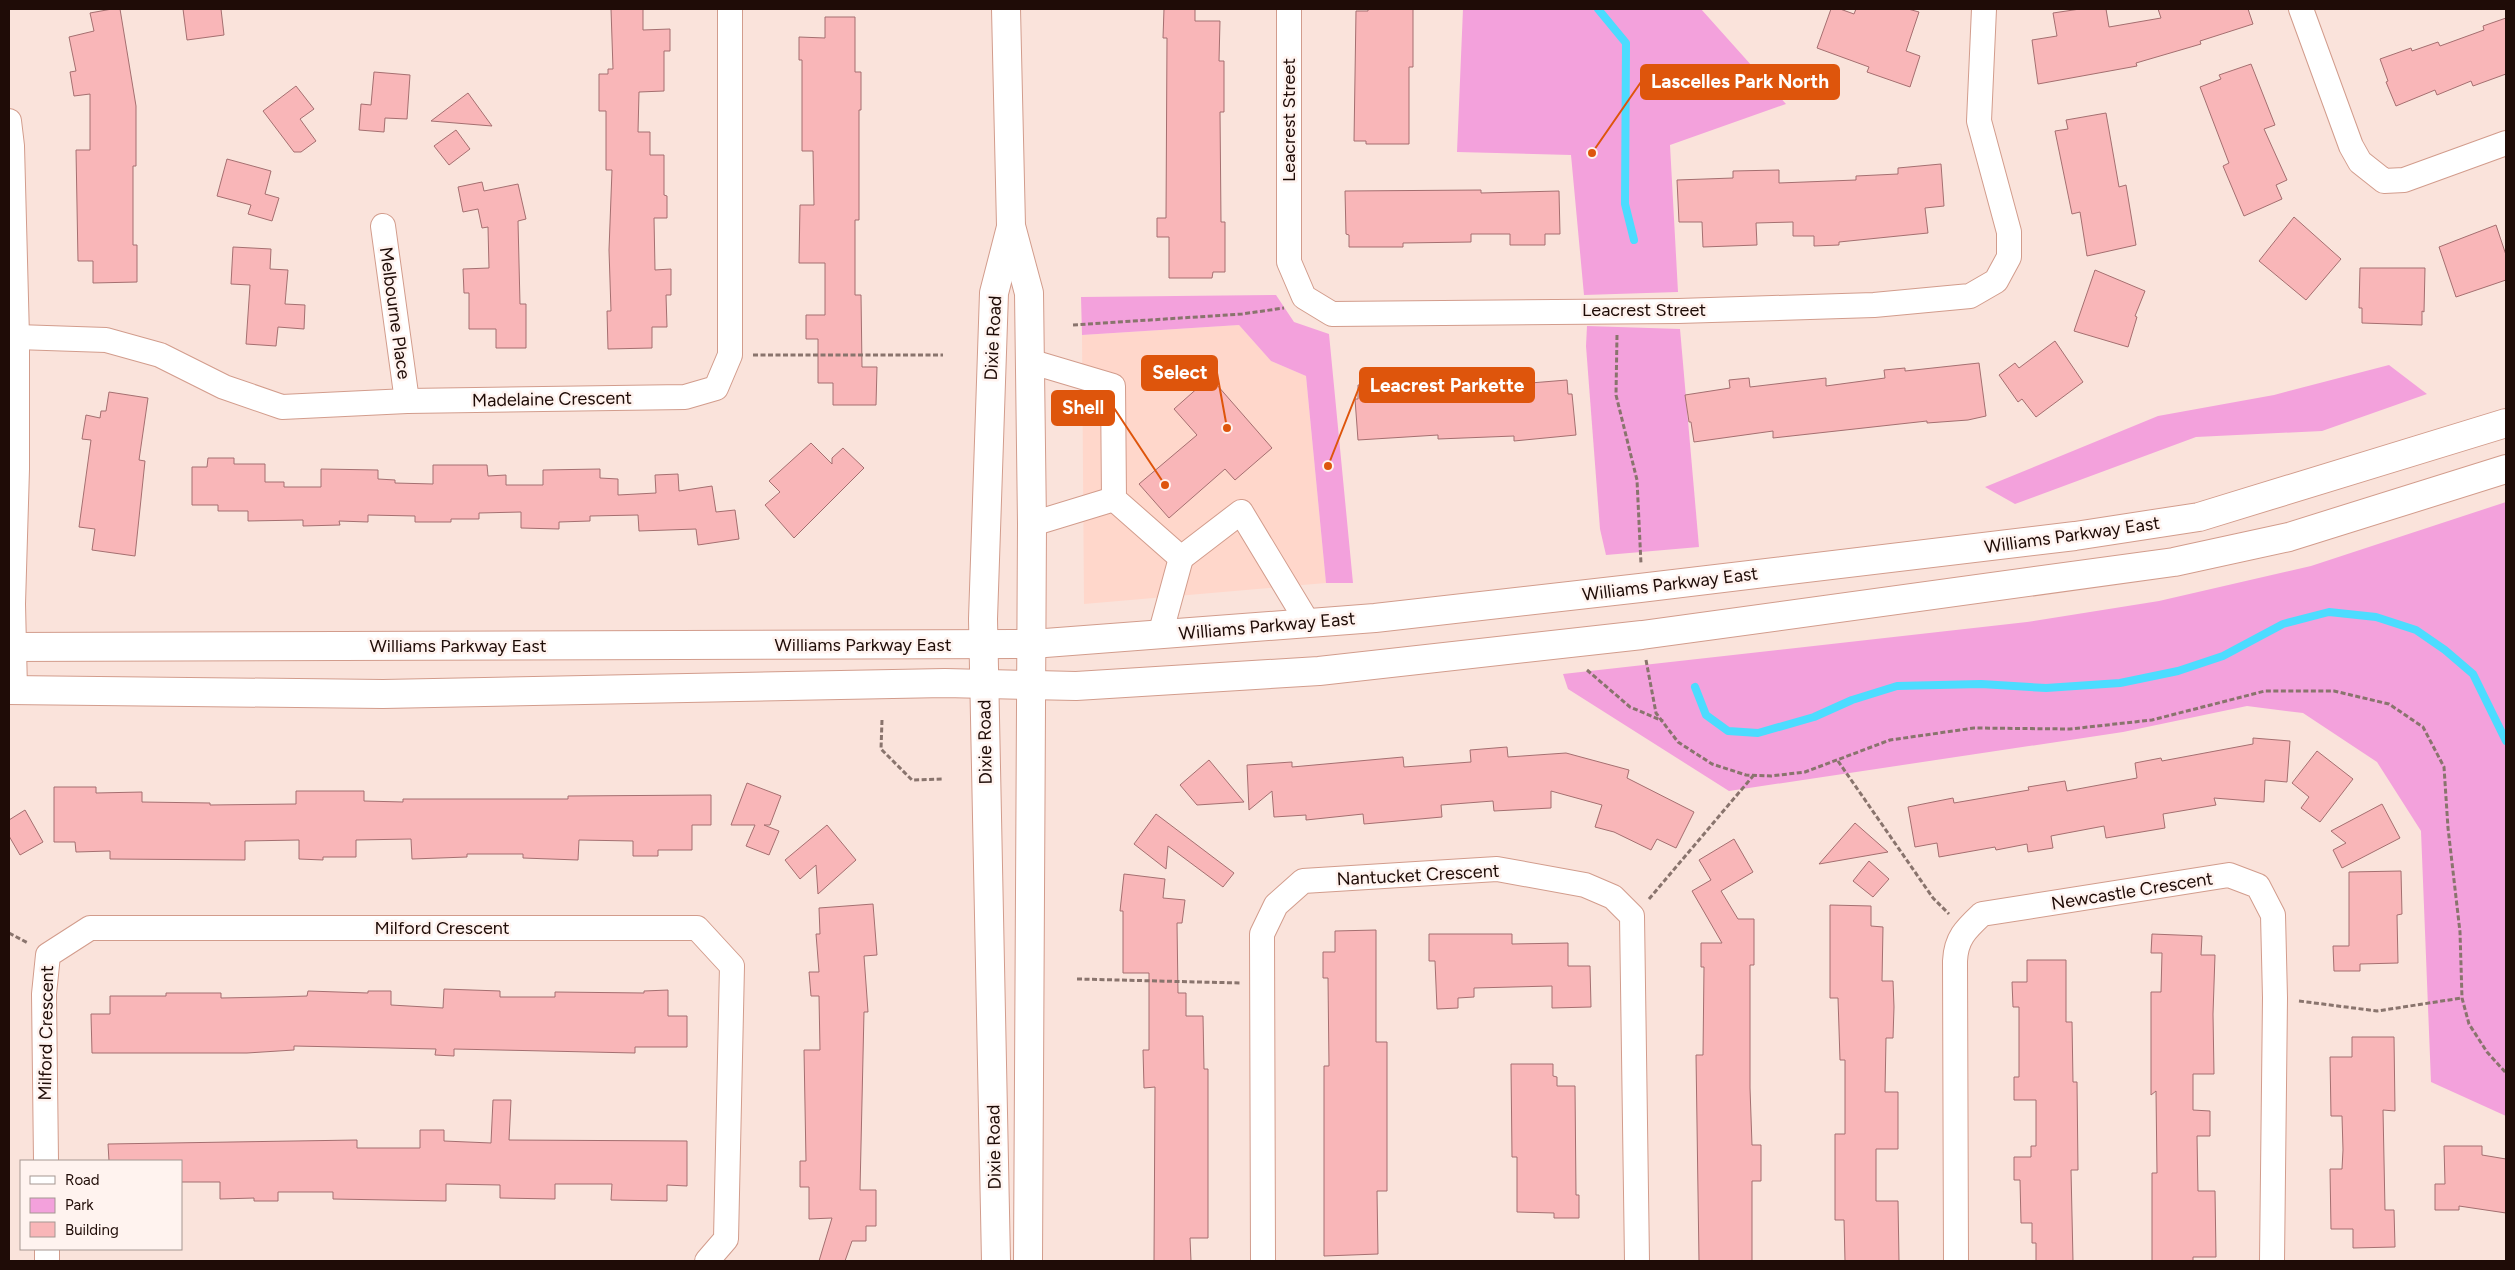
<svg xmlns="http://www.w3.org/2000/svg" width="2515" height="1270" font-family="Figtree,sans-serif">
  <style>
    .built { fill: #ffd7cb }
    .green { fill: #f3a1dc }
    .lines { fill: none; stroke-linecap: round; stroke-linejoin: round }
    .stream { stroke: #4cdcff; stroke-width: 8 }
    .building { fill: #f9b6b8; stroke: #a56f70 }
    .minor-casing { stroke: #d29c8c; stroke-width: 26 }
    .major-casing { stroke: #d29c8c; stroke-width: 30 }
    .path { stroke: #89746d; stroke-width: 3; stroke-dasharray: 5 2.5; stroke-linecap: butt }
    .minor { stroke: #fff; stroke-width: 24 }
    .major { stroke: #fff; stroke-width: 28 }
    .labels { text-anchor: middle; stroke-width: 5; stroke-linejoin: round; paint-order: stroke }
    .street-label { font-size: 18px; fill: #1f0c07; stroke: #fff3ef }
    .leader { fill: none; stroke: #de550c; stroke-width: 2 }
    .callout-dot { fill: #de550c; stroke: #fff3ef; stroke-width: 2 }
    .callout { fill: #de550c; stroke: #de550c; stroke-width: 2 }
    .callout-label { font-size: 19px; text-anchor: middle; font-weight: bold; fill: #fff }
  </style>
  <rect width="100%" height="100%" fill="#fae3db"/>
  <polygon class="built" points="1239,325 1271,361 1306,376 1326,583 1084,604 1082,335"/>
  <g class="green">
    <polygon points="1463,9 1701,9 1786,104 1670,145 1678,292 1584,295 1571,155 1457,152"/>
    <polygon points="1276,295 1294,322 1329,334 1353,583 1326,583 1306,376 1271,361 1239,325 1082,335 1081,297"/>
    <polygon points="1587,326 1680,329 1699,547 1606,555 1600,529 1586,346"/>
    <polygon points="2389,365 2427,394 2322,431 2196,437 2015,504 1985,487 2158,416 2274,395"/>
    <polygon points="2506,502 2506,1116 2431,1082 2421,831 2377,762 2303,713 2247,706 2123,732 1729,791 1568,689 1563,674 2027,622 2159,601 2311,566"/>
  </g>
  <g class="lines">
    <g class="stream">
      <polyline points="1598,9 1626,43 1625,204 1634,240"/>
      <polyline points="1695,687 1706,715 1728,731 1758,733 1814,717 1852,700 1897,686 1981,684 2046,688 2120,683 2178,671 2223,656 2283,624 2329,612 2376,617 2416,630 2445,650 2473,674 2506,741"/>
    </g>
  </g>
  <g class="building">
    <polygon points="112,9 120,9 136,106 136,166 133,166 133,245 137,245 137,282 93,283 93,261 78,261 76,150 90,150 90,94 74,96 70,72 76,71 69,37 94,31 90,13"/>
    <polygon points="183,9 221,9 224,35 187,40"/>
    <polygon points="611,9 643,9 643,30 670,29 670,51 664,51 664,91 639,92 638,132 650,132 650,155 664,155 664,195 667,196 667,218 654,218 655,270 671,269 671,295 666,295 667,327 652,327 652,348 608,349 607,311 611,311 609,250 612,170 606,170 606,111 599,111 599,74 608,74 608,69 613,69"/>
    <polygon points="1164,9 1195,9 1195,21 1220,21 1219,61 1224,61 1224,112 1220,112 1221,222 1225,222 1225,272 1213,272 1212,278 1169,278 1169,237 1157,237 1157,218 1166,218 1167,38 1163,38"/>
    <polygon points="1368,9 1413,9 1413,67 1409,67 1409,144 1366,144 1366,141 1354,141 1356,11 1368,11"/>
    <polygon points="1831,9 1840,9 1854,14 1856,9 1908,9 1919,12 1906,51 1920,56 1910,87 1867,72 1869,67 1817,48"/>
    <polygon points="2080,9 2106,9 2109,27 2161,18 2158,9 2248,9 2253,24 2200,41 2201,44 2136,63 2137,66 2038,84 2032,40 2057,36 2053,13"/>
    <polygon points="825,17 855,17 855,72 861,72 861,110 859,110 859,220 855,220 855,295 861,295 862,367 877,367 876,405 833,405 833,383 818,383 818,339 806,339 806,315 825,315 825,263 799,263 800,205 814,205 813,151 802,151 802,60 799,60 799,37 825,38"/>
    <polygon points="2506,18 2506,74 2473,86 2471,81 2437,95 2435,90 2396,106 2386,82 2388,81 2380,59 2411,48 2412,51 2438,42 2440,46 2484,30 2483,26"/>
    <polygon points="2251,64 2275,125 2264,129 2287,180 2276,185 2282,199 2244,216 2223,166 2229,163 2200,87 2221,79 2219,75"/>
    <polygon points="374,72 410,75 407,119 385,118 384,132 359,130 361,104 371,105"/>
    <polygon points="296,86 314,109 300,119 316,141 301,152 294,152 263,111"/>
    <polygon points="468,93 492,126 431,121"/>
    <polygon points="2106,113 2119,187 2126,185 2136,245 2087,256 2080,212 2072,214 2055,131 2068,129 2066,120"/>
    <polygon points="456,130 470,149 449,165 434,146"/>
    <polygon points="227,159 271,171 265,194 279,198 272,221 248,214 251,205 217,196"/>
    <polygon points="1941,164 1944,206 1925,208 1928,233 1839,242 1839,245 1814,246 1814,236 1793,236 1793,222 1756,223 1757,245 1703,247 1702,222 1679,222 1677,180 1733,178 1733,171 1779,170 1779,183 1856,180 1856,176 1898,174 1898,168"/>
    <polygon points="482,182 484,191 518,184 526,219 518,221 520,304 526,304 526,348 496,348 496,329 469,329 469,293 464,293 463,269 489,268 488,227 482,228 478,209 463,212 458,187"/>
    <polygon points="1481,190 1481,193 1559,191 1560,234 1545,234 1545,245 1510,245 1510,234 1471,234 1471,242 1403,243 1403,247 1349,247 1349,235 1346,234 1345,191"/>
    <polygon points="2294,217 2341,259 2306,300 2259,261"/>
    <polygon points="2496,225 2506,255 2506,280 2456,297 2439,247"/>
    <polygon points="233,247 271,249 270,269 288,270 285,304 305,305 304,329 278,327 276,346 246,344 250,285 231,284"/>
    <polygon points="2360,268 2425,268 2424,312 2422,311 2422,325 2362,323 2362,308 2359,308"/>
    <polygon points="2095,270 2145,291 2135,316 2137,317 2128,347 2074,331"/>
    <polygon points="2055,341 2083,382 2036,417 2022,399 2018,402 1999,375 2015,363 2019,368"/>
    <polygon points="1979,363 1986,416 1968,420 1927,423 1927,421 1773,438 1773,431 1694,442 1691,422 1689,422 1685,395 1730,388 1729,380 1749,378 1750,387 1826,378 1826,386 1885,378 1884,370 1905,368 1905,371"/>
    <polygon points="1210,377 1272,448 1235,480 1225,469 1169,518 1139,484 1197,435 1174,409"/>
    <polygon points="1567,380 1568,394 1572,394 1576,435 1514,441 1514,436 1438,439 1438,435 1358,440 1355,399 1358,399 1358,385 1411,381 1411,388 1494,382 1494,386"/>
    <polygon points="109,392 148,398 139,460 145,461 135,556 92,550 95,529 79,527 91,440 82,439 86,415 100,418 101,411 106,411"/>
    <polygon points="811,443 832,464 832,458 843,448 864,468 794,538 765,505 780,492 769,481"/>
    <polygon points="208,458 234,458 234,464 265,464 265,482 284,482 284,487 321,487 321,469 378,470 378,479 395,480 395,483 433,484 433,465 487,465 488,476 506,475 506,485 543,485 543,470 600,469 600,478 618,479 618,495 656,493 655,475 678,474 679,491 712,486 716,512 735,510 739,539 698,545 696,529 639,531 638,515 590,516 590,521 559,522 559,529 521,528 521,512 479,513 479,519 451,519 451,522 415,522 415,516 368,515 368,522 339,521 340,525 303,526 303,520 248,521 248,511 218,511 218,505 192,505 192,467 207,467"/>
    <polygon points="2253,738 2290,741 2287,782 2265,780 2264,802 2214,798 2216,805 2163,814 2165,828 2106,838 2104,826 2051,836 2053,848 2028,852 2027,844 1996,850 1995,847 1939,857 1937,843 1915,847 1908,807 1953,798 1954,803 2029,790 2028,787 2065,781 2067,791 2137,778 2135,763 2161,758 2162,761 2253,744"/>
    <polygon points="1507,747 1508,757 1566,753 1629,770 1627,778 1694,812 1676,848 1657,839 1651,850 1614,832 1595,827 1602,805 1551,791 1551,808 1494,811 1493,801 1441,805 1442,817 1364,824 1363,814 1306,820 1306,815 1274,817 1272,791 1249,810 1247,765 1292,762 1292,767 1403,757 1404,767 1471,762 1470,750"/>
    <polygon points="2317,751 2353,779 2320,822 2301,808 2309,797 2292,783"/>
    <polygon points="1209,760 1244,802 1197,805 1180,785"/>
    <polygon points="747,783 781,796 770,825 764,825 779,831 769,855 746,846 755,825 731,825"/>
    <polygon points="54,787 96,787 96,793 142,792 142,802 210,803 210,805 296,804 296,791 364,791 364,801 403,802 403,799 568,799 568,796 711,795 711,825 692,825 692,850 658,850 658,856 633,856 633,841 579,840 578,860 523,858 523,854 467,854 467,857 412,859 411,839 356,840 356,857 323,857 323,860 299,859 299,840 245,841 245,860 110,859 110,851 76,852 75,842 54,842"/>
    <polygon points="2382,804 2400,838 2342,868 2333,850 2346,843 2331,831"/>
    <polygon points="25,810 43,842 20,855 9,836 9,820"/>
    <polygon points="1156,814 1234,873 1223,887 1168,846 1166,869 1134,844"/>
    <polygon points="1855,823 1888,852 1819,864"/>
    <polygon points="827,825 856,860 818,894 816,865 800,879 785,860"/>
    <polygon points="1734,839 1753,872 1721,891 1738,919 1754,919 1754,965 1750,965 1750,1088 1752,1145 1761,1145 1761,1181 1752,1181 1752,1261 1699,1261 1696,1055 1703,1055 1704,967 1701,967 1701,943 1722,943 1692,891 1711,880 1699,860"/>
    <polygon points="1869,861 1889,879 1873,897 1853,881"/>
    <polygon points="2401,871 2402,914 2397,915 2398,963 2360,964 2360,971 2334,971 2333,946 2349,946 2349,872"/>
    <polygon points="1124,874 1165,879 1163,898 1185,900 1182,923 1177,923 1178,993 1186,993 1186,1016 1203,1016 1204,1069 1208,1069 1208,1238 1190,1238 1191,1261 1154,1261 1155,1087 1144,1088 1143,1050 1149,1050 1149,973 1123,973 1123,911 1120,911"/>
    <polygon points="873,904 877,955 864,956 868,1012 864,1012 860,1190 876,1190 876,1226 866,1226 866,1241 852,1241 845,1261 819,1261 832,1218 809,1219 809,1187 800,1187 800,1161 806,1161 804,1050 820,1050 819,996 811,996 809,972 819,972 816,934 820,934 819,908"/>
    <polygon points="1830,905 1871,906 1871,926 1883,927 1882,981 1893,981 1894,1007 1893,1038 1886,1038 1885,1092 1898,1092 1898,1149 1876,1149 1876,1201 1898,1201 1899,1261 1845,1261 1844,1220 1835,1220 1835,1134 1845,1134 1845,1060 1840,1060 1838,998 1830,998"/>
    <polygon points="1376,930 1376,1042 1387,1042 1387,1191 1377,1191 1378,1254 1324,1256 1324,1066 1329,1066 1328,978 1323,978 1323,952 1335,952 1335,931"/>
    <polygon points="1429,934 1512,934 1512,944 1568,943 1568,966 1590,966 1591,1007 1552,1008 1552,986 1474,988 1474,997 1458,998 1458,1008 1437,1009 1435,961 1429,961"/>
    <polygon points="2152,934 2202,936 2201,955 2215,955 2213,1014 2214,1074 2193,1074 2193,1110 2210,1111 2210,1136 2197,1136 2198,1191 2215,1191 2216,1257 2193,1257 2193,1261 2152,1261 2152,1173 2157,1173 2156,1091 2151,1095 2151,992 2161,992 2162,953 2151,953"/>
    <polygon points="2027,960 2066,960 2066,1022 2072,1022 2073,1082 2077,1082 2078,1170 2071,1170 2073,1261 2036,1261 2036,1243 2032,1243 2032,1223 2021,1223 2020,1180 2014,1180 2014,1157 2031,1157 2031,1146 2036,1146 2036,1100 2014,1100 2014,1077 2019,1077 2019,1007 2013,1007 2012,982 2027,982"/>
    <polygon points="444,989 500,991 500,997 555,997 555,992 644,993 644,991 668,990 668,1016 687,1016 687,1047 635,1047 635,1053 454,1049 454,1056 435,1055 436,1049 294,1046 294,1050 247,1053 92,1053 91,1014 110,1014 110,996 166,996 166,993 221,993 221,998 275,997 307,996 308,991 368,993 368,991 391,991 391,1005 443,1008"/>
    <polygon points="2352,1037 2394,1037 2395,1111 2383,1110 2385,1210 2394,1210 2395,1247 2353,1248 2353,1229 2331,1229 2330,1169 2342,1169 2343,1150 2342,1116 2331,1116 2330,1057 2352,1057"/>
    <polygon points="1511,1064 1553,1064 1553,1076 1557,1077 1557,1086 1575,1086 1576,1195 1579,1195 1579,1218 1554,1218 1554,1213 1517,1212 1517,1157 1512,1157"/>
    <polygon points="493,1100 511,1100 509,1140 687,1141 687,1186 667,1185 667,1201 611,1200 612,1184 555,1184 555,1199 500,1198 500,1185 446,1184 446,1201 333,1199 333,1192 278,1192 278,1201 254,1201 254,1198 220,1199 220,1182 181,1182 181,1161 109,1161 108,1144 357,1140 357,1148 420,1148 420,1130 444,1130 444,1141 491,1143"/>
    <polygon points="2444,1146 2482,1146 2482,1155 2506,1159 2506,1213 2459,1206 2459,1210 2435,1210 2435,1184 2445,1184"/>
  </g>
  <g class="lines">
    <g class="minor-casing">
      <g id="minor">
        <polyline points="1289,9 1289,262 1304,297 1332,314 1678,311 1874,305 1970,296 1996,281 2009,257 2009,232 1979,121 1984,9"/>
        <polyline points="2301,9 2351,146 2360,162 2384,181 2404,180 2506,143"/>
        <polyline points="9,121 12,146 17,337 17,469 13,604 15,690"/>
        <polyline points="383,226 407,401"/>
        <polyline points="17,337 106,340 160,355 224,387 282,407 407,401 685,397 716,388 730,355 730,9"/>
        <polyline points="1029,361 1113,386 1114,499 1181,558 1241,512 1308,623"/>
        <polyline points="1032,524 1114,499"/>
        <polyline points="1160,635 1181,558"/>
        <polyline points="46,1161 44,994 48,955 90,928 697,928 732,966 726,1239 707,1261"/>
        <polyline points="47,1249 47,1261"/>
        <polyline points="1263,1261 1262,934 1276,905 1303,881 1497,869 1585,885 1613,897 1632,916 1637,1261"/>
        <path d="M1956,1261L1955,961C1956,938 1966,929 1982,914L2229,875L2258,886L2273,915L2275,998L2272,1261"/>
      </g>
    </g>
    <g class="major-casing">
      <g id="major">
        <polyline points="1006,9 1011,226 1029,293 1032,524 1028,1261"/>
        <polyline points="9,647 1032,644 1375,618 1640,588 2075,536 2199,517 2506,423"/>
        <polyline points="9,690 383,694 945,683 1076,686 1319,671 1642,635 2174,562 2289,537 2506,469"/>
        <polyline points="996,1261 983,619 994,293 1011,227"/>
      </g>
    </g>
    <g class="path">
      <polyline points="1073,325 1242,314 1284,308"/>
      <polyline points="1617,335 1616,395 1637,480 1641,564"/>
      <polyline points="753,355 943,355"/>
      <polyline points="1646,660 1656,713 1678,742 1712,764 1746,775 1771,776 1805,772 1890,740 1974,728 2070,729 2152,720 2265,691 2334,691 2389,704 2423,727 2444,767 2448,828 2460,932 2462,998 2469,1024 2487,1052 2506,1073"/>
      <polyline points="1587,670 1630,707 1663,721"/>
      <polyline points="882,720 881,749 912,780 944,779"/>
      <polyline points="1838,761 1933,898 1949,914"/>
      <polyline points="1649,899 1753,776"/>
      <polyline points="9,933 28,943"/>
      <polyline points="1077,979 1240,983"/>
      <polyline points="2299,1001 2377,1011 2462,998"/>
    </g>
    <use href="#minor" class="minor"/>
    <use href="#major" class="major"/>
  </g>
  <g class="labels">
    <g class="street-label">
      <text transform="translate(1289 120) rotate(-90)" y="6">Leacrest Street</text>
      <text x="1644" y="316">Leacrest Street</text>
      <text transform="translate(395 313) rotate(82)" y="6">Melbourne Place</text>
      <text transform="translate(993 338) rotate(-87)" y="6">Dixie Road</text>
      <text transform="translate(552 399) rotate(-1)" y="6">Madelaine Crescent</text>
      <text transform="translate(2072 535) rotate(-8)" y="6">Williams Parkway East</text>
      <text transform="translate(1670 584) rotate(-7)" y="6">Williams Parkway East</text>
      <text transform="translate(1267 626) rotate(-5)" y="6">Williams Parkway East</text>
      <text x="863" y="651">Williams Parkway East</text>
      <text x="458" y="652">Williams Parkway East</text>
      <text transform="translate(985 742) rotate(-91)" y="6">Dixie Road</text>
      <text transform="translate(1418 875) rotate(-3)" y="6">Nantucket Crescent</text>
      <text transform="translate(2132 891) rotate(-9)" y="6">Newcastle Crescent</text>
      <text x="442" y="934">Milford Crescent</text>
      <text transform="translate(46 1033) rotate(-89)" y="6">Milford Crescent</text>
      <text transform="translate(994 1147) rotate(-91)" y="6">Dixie Road</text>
    </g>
  </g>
  <path class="leader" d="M1592 153L1641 82M1227 428L1217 373M1328 466L1360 385M1165 485L1114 408"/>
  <g class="callout-dot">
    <circle cx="1592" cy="153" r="5"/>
    <circle cx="1227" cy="428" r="5"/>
    <circle cx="1328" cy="466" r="5"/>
    <circle cx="1165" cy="485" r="5"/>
  </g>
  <g class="callout">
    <rect x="1641" y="65" width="198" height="34" rx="5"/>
    <rect x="1142" y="356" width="75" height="34" rx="5"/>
    <rect x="1360" y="368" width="174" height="34" rx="5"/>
    <rect x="1052" y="391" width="62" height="34" rx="5"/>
  </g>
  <g class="callout-label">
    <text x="1740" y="88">Lascelles Park North</text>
    <text x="1180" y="379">Select</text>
    <text x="1447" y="392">Leacrest Parkette</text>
    <text x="1083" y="414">Shell</text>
  </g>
  <rect width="2515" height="1270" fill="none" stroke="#1f0c07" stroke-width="20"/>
  <rect x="20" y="1160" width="162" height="90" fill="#fff3ef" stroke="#a59792"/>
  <rect x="30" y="1176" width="25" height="8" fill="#ffffff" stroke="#a59792"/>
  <text x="65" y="1185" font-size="15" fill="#1f0c07">Road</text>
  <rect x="30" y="1198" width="25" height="15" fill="#f3a1dc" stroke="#a59792"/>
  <text x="65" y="1210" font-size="15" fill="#1f0c07">Park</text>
  <rect x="30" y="1222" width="25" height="15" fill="#f9b6b8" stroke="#a59792"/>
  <text x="65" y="1235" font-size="15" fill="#1f0c07">Building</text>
</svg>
